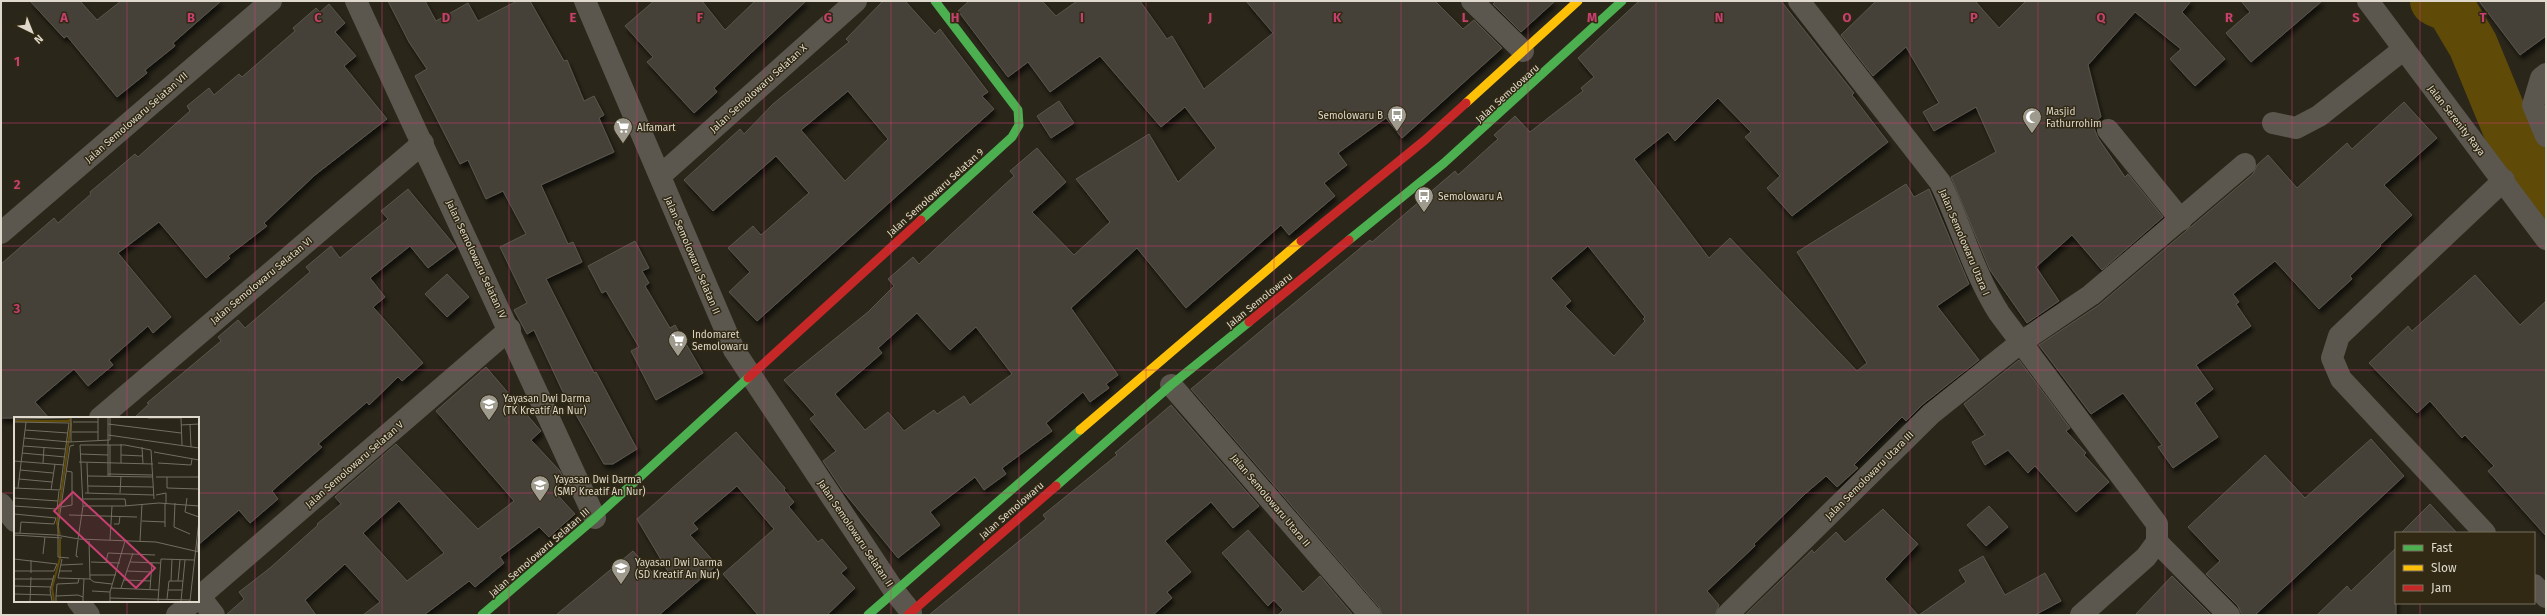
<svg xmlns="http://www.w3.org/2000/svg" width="2547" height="616" font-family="'Fira Sans',sans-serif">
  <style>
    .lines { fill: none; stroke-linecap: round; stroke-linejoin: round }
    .river { stroke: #5f4a08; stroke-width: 50 }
    .building { fill: #454138; stroke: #5a564c; fill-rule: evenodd; filter: url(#shadow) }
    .street { stroke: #5b574e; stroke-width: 22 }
    .fast { stroke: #4caf50; stroke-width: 9 }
    .slow { stroke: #ffc107; stroke-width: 9 }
    .jam { stroke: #c62828; stroke-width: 9 }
    .grid { fill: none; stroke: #c83f72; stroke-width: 1; stroke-opacity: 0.55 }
    .labels { text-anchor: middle; stroke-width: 3; stroke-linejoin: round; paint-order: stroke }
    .street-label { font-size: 10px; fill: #ded9cc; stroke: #312913 }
    .poi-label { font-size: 10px; fill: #ded9cc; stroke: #312913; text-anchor: start }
    .inset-river { fill: none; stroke: #5f4a08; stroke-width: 2 }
    .inset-road { fill: none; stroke: #726e61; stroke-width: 1 }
    .view { fill: #c83f72; fill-opacity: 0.15; stroke: #c83f72; stroke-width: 2 }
    .inset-edge { fill: none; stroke: #ded9cc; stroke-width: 2 }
    .grid-label { font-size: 13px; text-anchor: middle; font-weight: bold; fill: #c83f72; stroke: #312913; stroke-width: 3; stroke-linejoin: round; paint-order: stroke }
  </style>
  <defs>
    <filter id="shadow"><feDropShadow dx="2.5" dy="4.5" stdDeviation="2" flood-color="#0009"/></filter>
  </defs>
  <rect width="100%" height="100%" fill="#2a261a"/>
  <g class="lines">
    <polyline class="river" points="2435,1 2451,8 2473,45 2508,130 2533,179 2546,196"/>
  </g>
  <g class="building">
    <polygon points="30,1 80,1 97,20 121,1 221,1 173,43 175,46 145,70 147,73 117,97 67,36 64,38"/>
    <polygon points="388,1 425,1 436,21 468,3 478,21 517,1 530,1 564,61 567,60 584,101 594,96 604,115 599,118 614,152 541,185 568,244 573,242 582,262 546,279 594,373 596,372 637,449 613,464 604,464 562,390 534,330 527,334 514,310 527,303 500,247 526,234 503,191 486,199 468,160 460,164 415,76 427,69 409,42"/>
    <polygon points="654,1 702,1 725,30 755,1 806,1 714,88 717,92 694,113 647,62 653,57 625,26"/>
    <path d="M883,1H905L935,34L940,29L988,92L982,96L994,109L757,321L729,292L750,272L728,248L753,226L761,235L809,193L776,156L713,211L684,180L740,129L744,134L773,104L849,42L846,39ZM848,91L888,139L845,181L801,130Z"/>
    <path d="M969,1H1042L1056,16L1077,1H1140L1167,39L1172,36L1204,89L1273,33L1246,1H1435L1463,29L1474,20L1502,48L1402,138L1386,118L1338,153L1347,165L1324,183L1335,196L1289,235L1281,225L1186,308L1137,248L1071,308L1118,375L1106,384L1109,388L1090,402L1083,392L1046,423L1052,431L1002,468L1006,474L984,490L975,477L930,512L940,525L898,558L843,491L823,461L836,451L810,419L815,415L784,380L868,312L894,286L888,279L913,257L919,264L1014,176L1010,171L1037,148L1066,182L1032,212L1074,255L1110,222L1076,179L1149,134L1178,182L1216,148L1185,107L1161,127L1100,56L1050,92L1028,62L1008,77L958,11ZM917,313L950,350L976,327L1012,374L970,405L964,396L937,414L934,410L904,431L888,412L865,430L835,394L882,353L878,348Z"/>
    <polygon points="1496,1 1555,1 1521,32 1493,4"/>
    <path d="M1639,1H1781L1854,93L1852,95L1888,142L1792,216L1767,188L1780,176L1745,137L1751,132L1718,98L1675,141L1668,132L1634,159L1709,258L1730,238L1857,371L1867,363L1797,252L1906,184L1914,197L1929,189L1969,284L1937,306L1979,360L1923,404L1906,421L1902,417L1854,465L1858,468L1837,487L1826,476L1806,493L1754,544L1755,546L1707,591L1719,605L1715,615H1382L1379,607L1191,389L1370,240L1372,242L1455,171L1458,175L1498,139L1494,135L1515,116L1530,132L1583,91L1581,88L1594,77L1578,58ZM1588,246L1645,317L1643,319L1645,321L1614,356L1565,306L1571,301L1551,278Z"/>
    <polygon points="1876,1 1975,1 1999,28 2026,1 2191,1 2182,12 2225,59 2195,86 2170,59 2181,49 2135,12 2088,65 2101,117 2092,123 2098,138 2125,177 2128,174 2163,217 2102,270 2072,235 2036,267 2059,301 2027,323 1990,270 1951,177 1996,152 1976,107 1934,131 1923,112 1939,103 1906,47 1873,76 1841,35"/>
    <polygon points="2241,1 2322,1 2251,62 2226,33 2250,12"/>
    <polygon points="2479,1 2546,1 2546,36 2520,55"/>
    <polygon points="329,4 345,23 335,32 356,56 344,66 387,119 315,175 264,223 267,226 228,256 230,258 206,278 159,222 118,253 171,317 153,333 148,326 109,360 113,365 88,386 74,369 35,402 49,418 1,418 1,264 54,218 58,223 91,194 90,192 135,154 138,157 190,111 187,106 209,88 214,95 239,74 242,77 295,31 293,28 316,8 320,12"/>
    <polygon points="1059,101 1074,123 1051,138 1037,116"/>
    <polygon points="2404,102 2437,138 2384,185 2412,215 2380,245 2381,246 2350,276 2352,279 2319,309 2275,261 2233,294 2239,302 2236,304 2251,326 2196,365 2213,389 2195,403 2218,437 2173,468 2158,447 2162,445 2123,393 2091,414 2039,345 2099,305 2253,174 2257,165 2268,155 2297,188 2347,143 2352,149"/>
    <polygon points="408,189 456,247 428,268 410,246 370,278 385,297 373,307 423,363 402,381 398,377 369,405 367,402 318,444 322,447 272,491 278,499 250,523 239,510 198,545 198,418 134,418 149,404 147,403 221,341 218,337 238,320 245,328 310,272 306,267 331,246 340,258 388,219 381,211"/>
    <polygon points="635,241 649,268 642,271 649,283 645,286 670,328 675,325 703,373 656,400 631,351 639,347 606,291 602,293 588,266"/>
    <polygon points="447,274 469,297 447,317 425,294"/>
    <polygon points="2475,275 2520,325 2546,301 2546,536 2488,471 2494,466 2465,435 2462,438 2430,401 2417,413 2369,363 2408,326 2412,331"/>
    <polygon points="2019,360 2070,428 2066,431 2086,453 2084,455 2109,482 2076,512 2035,466 2028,473 2008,450 1985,465 1972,442 1985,435 1964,404"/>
    <path d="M486,367L541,431L531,440L560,471L564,480L553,490L575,514L549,537L539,527L500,557L504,563L475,587L469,581L424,615H363L380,602L345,564L305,600L316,615H226L244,599L239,592L270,568L318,525L317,524L341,504L335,497L396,444L478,529L514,501L436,411ZM399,501L444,553L407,581L363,533Z"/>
    <polygon points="1171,405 1259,506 1233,528 1211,502 1165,541 1191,572 1167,592 1172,598 1153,615 929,615 1046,519 1043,515 1117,455 1115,453"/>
    <polygon points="736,432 785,488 784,490 794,502 789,507 818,542 822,539 847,568 841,573 855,588 827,615 758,615 723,574 774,529 737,486 693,523 698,529 690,535 717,565 659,615 556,615 633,551 659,580 669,573 637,519"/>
    <polygon points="2371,439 2404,476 2255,615 2242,615 2238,606 2206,574 2220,561 2188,527 2265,455 2305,498"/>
    <polygon points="2430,504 2457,533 2401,533"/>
    <polygon points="1989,506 2008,527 1986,546 1967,525"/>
    <polygon points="1883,509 1918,544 1885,579 1918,615 1745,615 1812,550 1814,553 1836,532 1845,542"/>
    <polygon points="1248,530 1303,592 1320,576 1353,615 1278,615 1283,610 1274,600 1268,606 1222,553"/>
    <polygon points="2396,548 2396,615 2317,615 2347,586 2351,591"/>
    <polygon points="1983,556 2005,595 2045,573 2061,601 2035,615 1919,615 1966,582 1959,570"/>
    <polygon points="2172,576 2211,615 2135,615"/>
  </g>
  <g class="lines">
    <g class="street">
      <polyline points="356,1 595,518"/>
      <polyline points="585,1 734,350 895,592 911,612"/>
      <polyline points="1472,1 1523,51"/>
      <path d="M1799,1L1940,182C1961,225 1973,272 1999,313L2157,524V542L2146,557L2081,615"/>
      <polyline points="2368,1 2546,239"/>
      <polyline points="2546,74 2541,78 2533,105 2546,136"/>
      <polyline points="2273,123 2296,128 2319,116 2404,49"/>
      <polyline points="2108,130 2181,220"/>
      <polyline points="660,176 856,1"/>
      <polyline points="1,233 271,1"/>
      <polyline points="1171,385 1370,615"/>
      <polyline points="100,418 423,143"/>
      <polyline points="1,504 15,521"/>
      <polyline points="2485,533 2341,379 2332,358 2339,336 2504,180"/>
      <polyline points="2157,542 2229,615"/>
      <polyline points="2534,585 2546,597"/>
      <polyline points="200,597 214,615"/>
      <polyline points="198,598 510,329"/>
      <polyline points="78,601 89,615"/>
      <polyline points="177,615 194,601"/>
      <polyline points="1727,615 1931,414 2020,343 2091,295 2245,164"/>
    </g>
    <g class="fast">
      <polyline points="921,220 1012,137 1019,125 1018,110 935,1"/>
      <polyline points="1349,240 1444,163 1622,1"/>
      <polyline points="1056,486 1171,385 1249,322"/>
      <polyline points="482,615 595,518 748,378"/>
      <polyline points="868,615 1080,430"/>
    </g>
    <g class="slow">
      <polyline points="1466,103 1578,1"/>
      <polyline points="1080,430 1301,241"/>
    </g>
    <g class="jam">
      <polyline points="1301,241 1425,140 1466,103"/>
      <polyline points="1249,322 1349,240"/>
      <polyline points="748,378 921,220"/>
      <polyline points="908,615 1056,486"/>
    </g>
  </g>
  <path class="grid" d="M127,1V418M255,1V615M382,1V615M509,1V615M637,1V615M764,1V615M891,1V615M1019,1V615M1146,1V615M1274,1V615M1401,1V615M1528,1V615M1656,1V615M1783,1V615M1910,1V615M2038,1V615M2165,1V615M2292,1V615M2420,1V533M1,123H2546M1,246H2546M1,370H2546M1,493H15M198,493H2546M127,601V615M2420,603V615"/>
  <defs>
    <g id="bus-pin" transform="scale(1)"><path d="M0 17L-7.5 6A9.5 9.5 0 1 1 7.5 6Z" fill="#9f9a8e" stroke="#312913"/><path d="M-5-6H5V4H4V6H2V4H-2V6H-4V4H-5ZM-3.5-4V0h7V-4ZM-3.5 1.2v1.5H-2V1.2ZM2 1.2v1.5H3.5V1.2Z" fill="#fff"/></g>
    <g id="mosque-pin" transform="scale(1)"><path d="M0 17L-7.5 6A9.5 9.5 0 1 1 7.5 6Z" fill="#9f9a8e" stroke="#312913"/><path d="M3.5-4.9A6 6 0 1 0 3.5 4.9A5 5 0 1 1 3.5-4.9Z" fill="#fff"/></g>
    <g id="supermarket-pin" transform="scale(1)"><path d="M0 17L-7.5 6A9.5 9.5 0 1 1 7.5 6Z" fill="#9f9a8e" stroke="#312913"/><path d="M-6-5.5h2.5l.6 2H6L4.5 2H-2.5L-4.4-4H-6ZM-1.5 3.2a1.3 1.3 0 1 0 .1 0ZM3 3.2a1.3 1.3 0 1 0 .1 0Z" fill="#fff"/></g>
    <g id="school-pin" transform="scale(1)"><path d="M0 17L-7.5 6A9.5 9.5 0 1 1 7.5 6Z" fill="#9f9a8e" stroke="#312913"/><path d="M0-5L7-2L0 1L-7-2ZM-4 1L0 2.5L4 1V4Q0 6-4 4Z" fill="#fff"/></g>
  </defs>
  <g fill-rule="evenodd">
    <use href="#bus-pin" x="1397" y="115"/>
    <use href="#mosque-pin" x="2032" y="117"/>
    <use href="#supermarket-pin" x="623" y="127"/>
    <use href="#bus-pin" x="1424" y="196"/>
    <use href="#supermarket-pin" x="678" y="340"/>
    <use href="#school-pin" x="489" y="404"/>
    <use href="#school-pin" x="540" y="485"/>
    <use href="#school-pin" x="621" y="568"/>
  </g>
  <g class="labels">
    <g class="street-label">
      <text transform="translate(758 88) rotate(-42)" y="4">Jalan Semolowaru Selatan X</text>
      <text transform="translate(1507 93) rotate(-42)" y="4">Jalan Semolowaru</text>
      <text transform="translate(136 117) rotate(-41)" y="4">Jalan Semolowaru Selatan VII</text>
      <text transform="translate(2457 120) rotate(52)" y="4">Jalan Serenity Raya</text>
      <text transform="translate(935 192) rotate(-42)" y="4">Jalan Semolowaru Selatan 9</text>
      <text transform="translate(1965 242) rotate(67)" y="4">Jalan Semolowaru Utara I</text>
      <text transform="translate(693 255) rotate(67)" y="4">Jalan Semolowaru Selatan II</text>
      <text transform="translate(477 259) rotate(65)" y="4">Jalan Semolowaru Selatan IV</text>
      <text transform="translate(261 280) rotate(-40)" y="4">Jalan Semolowaru Selatan VI</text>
      <text transform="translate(1259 300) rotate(-39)" y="4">Jalan Semolowaru</text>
      <text transform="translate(354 464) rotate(-41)" y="4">Jalan Semolowaru Selatan V</text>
      <text transform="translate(1869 475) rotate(-45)" y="4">Jalan Semolowaru Utara III</text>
      <text transform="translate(1271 500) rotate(50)" y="4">Jalan Semolowaru Utara II</text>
      <text transform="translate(1011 510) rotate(-41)" y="4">Jalan Semolowaru</text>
      <text transform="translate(856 533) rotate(56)" y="4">Jalan Semolowaru Selatan II</text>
      <text transform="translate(539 552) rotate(-41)" y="4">Jalan Semolowaru Selatan III</text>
    </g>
    <g class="poi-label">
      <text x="2046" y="115">Masjid<tspan x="2046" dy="12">Fathurrohim</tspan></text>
      <text x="1383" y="119" text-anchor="end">Semolowaru B</text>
      <text x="637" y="131">Alfamart</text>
      <text x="1438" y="200">Semolowaru A</text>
      <text x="692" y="338">Indomaret<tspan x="692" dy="12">Semolowaru</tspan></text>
      <text x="503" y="402">Yayasan Dwi Darma<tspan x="503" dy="12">(TK Kreatif An Nur)</tspan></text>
      <text x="554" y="483">Yayasan Dwi Darma<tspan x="554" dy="12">(SMP Kreatif An Nur)</tspan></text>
      <text x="635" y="566">Yayasan Dwi Darma<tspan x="635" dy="12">(SD Kreatif An Nur)</tspan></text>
    </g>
  </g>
  <g transform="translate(14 417)">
    <rect width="185" height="185" fill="#2a261a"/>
    <path class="inset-river" d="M0,4H56M46,118L43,106L57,7L55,1M40,184L38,171L46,141V122"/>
    <path class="inset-road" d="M96,1V23M134,1H167M167,1L168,28M1,2L54,1M59,5H84M94,7L167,16M167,8L185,7M176,8L177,30M11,13L54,16M58,15H84M94,18L185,31M10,21L56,25L96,23M84,23V1M57,25V1M107,27V46M66,28H111L137,33L140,82M66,28L69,89M9,29L51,32M128,30L129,47M140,35L185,43M8,36L51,40M66,37L94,38M107,38L129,39M0,44L50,48M65,45L139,47M29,46L30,30M73,46L74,76M144,46L177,48L178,42M6,53L39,56M94,57L139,58M74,59L139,60M94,59V1M96,59V28M142,60H185M153,60V71L185,72M5,62L38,65M74,69L139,70M0,71L46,73L55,6L1,5M4,71L12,5M37,73L41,47M71,76L140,78M106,76L107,59M142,78L152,76V86M0,81L44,84M173,81L171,95L185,100M69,82H111L112,89M161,86L160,110L176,117M0,89L43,92L45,74M47,90L58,88V55L52,54M0,97L42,101L40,107L7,105L6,116M55,98L123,100M128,104L151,105M100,107H105L106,99M151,110V86M0,116L42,118L65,122L142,125L185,135M0,118L48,121M64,122L69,89H110L145,86L185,89M64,123L62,139L64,140M96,123L98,89M75,124L76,162M126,124L128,87M183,135L185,115M29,137L31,120M55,141L44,140V110L56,29L60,28M0,142L43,147L40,154H0M48,142L44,161L76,162L80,165L98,167M77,145L106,146M92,145L94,136L141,138M116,145L146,146M47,148L69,147M45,154H58M113,154L137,155M17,156V143M76,158H102M0,162H39M110,163L137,164M157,164L158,142M164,164L166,143M0,169L37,170M97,171L145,173M107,171L119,136M136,172L138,146M154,173H168M78,174L96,175M0,177L37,178M42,179L43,167L64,166L65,161M69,180L70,162M96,181L176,183M153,182L155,164H169M16,184L17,160M38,184L36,173L40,158M42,184V179L64,178L69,180V184M96,184V175L111,124M144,184L147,142L180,143M167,184L171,143M176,184L185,103"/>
    <path class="view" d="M59,75L141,151L122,171L40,94Z"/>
    <rect width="185" height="185" class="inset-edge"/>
  </g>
  <g class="grid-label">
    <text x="64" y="22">A</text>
    <text x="191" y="22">B</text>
    <text x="318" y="22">C</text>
    <text x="446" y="22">D</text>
    <text x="573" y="22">E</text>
    <text x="700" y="22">F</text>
    <text x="828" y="22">G</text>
    <text x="955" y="22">H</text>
    <text x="1082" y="22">I</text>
    <text x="1210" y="22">J</text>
    <text x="1337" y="22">K</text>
    <text x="1465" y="22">L</text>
    <text x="1592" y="22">M</text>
    <text x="1719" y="22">N</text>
    <text x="1847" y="22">O</text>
    <text x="1974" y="22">P</text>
    <text x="2101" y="22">Q</text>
    <text x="2229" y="22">R</text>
    <text x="2356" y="22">S</text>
    <text x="2483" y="22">T</text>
    <text x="17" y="66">1</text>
    <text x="17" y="189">2</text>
    <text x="17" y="313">3</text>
  </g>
  <rect width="2547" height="616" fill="none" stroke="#ded9cc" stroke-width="4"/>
  <rect x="2395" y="532" width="140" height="72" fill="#312913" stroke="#766f5d"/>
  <rect x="2403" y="545" width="20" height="6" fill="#4caf50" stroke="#766f5d"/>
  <text x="2431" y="552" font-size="12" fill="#ded9cc">Fast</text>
  <rect x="2403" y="565" width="20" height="6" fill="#ffc107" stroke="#766f5d"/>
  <text x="2431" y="572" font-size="12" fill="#ded9cc">Slow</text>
  <rect x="2403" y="585" width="20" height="6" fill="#c62828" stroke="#766f5d"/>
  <text x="2431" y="592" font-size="12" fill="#ded9cc">Jam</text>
  <g transform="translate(32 32) rotate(137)" stroke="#312913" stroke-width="3" paint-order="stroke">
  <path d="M0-3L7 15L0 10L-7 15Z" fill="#ded9cc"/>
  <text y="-6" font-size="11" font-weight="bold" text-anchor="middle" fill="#ded9cc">N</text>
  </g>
</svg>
